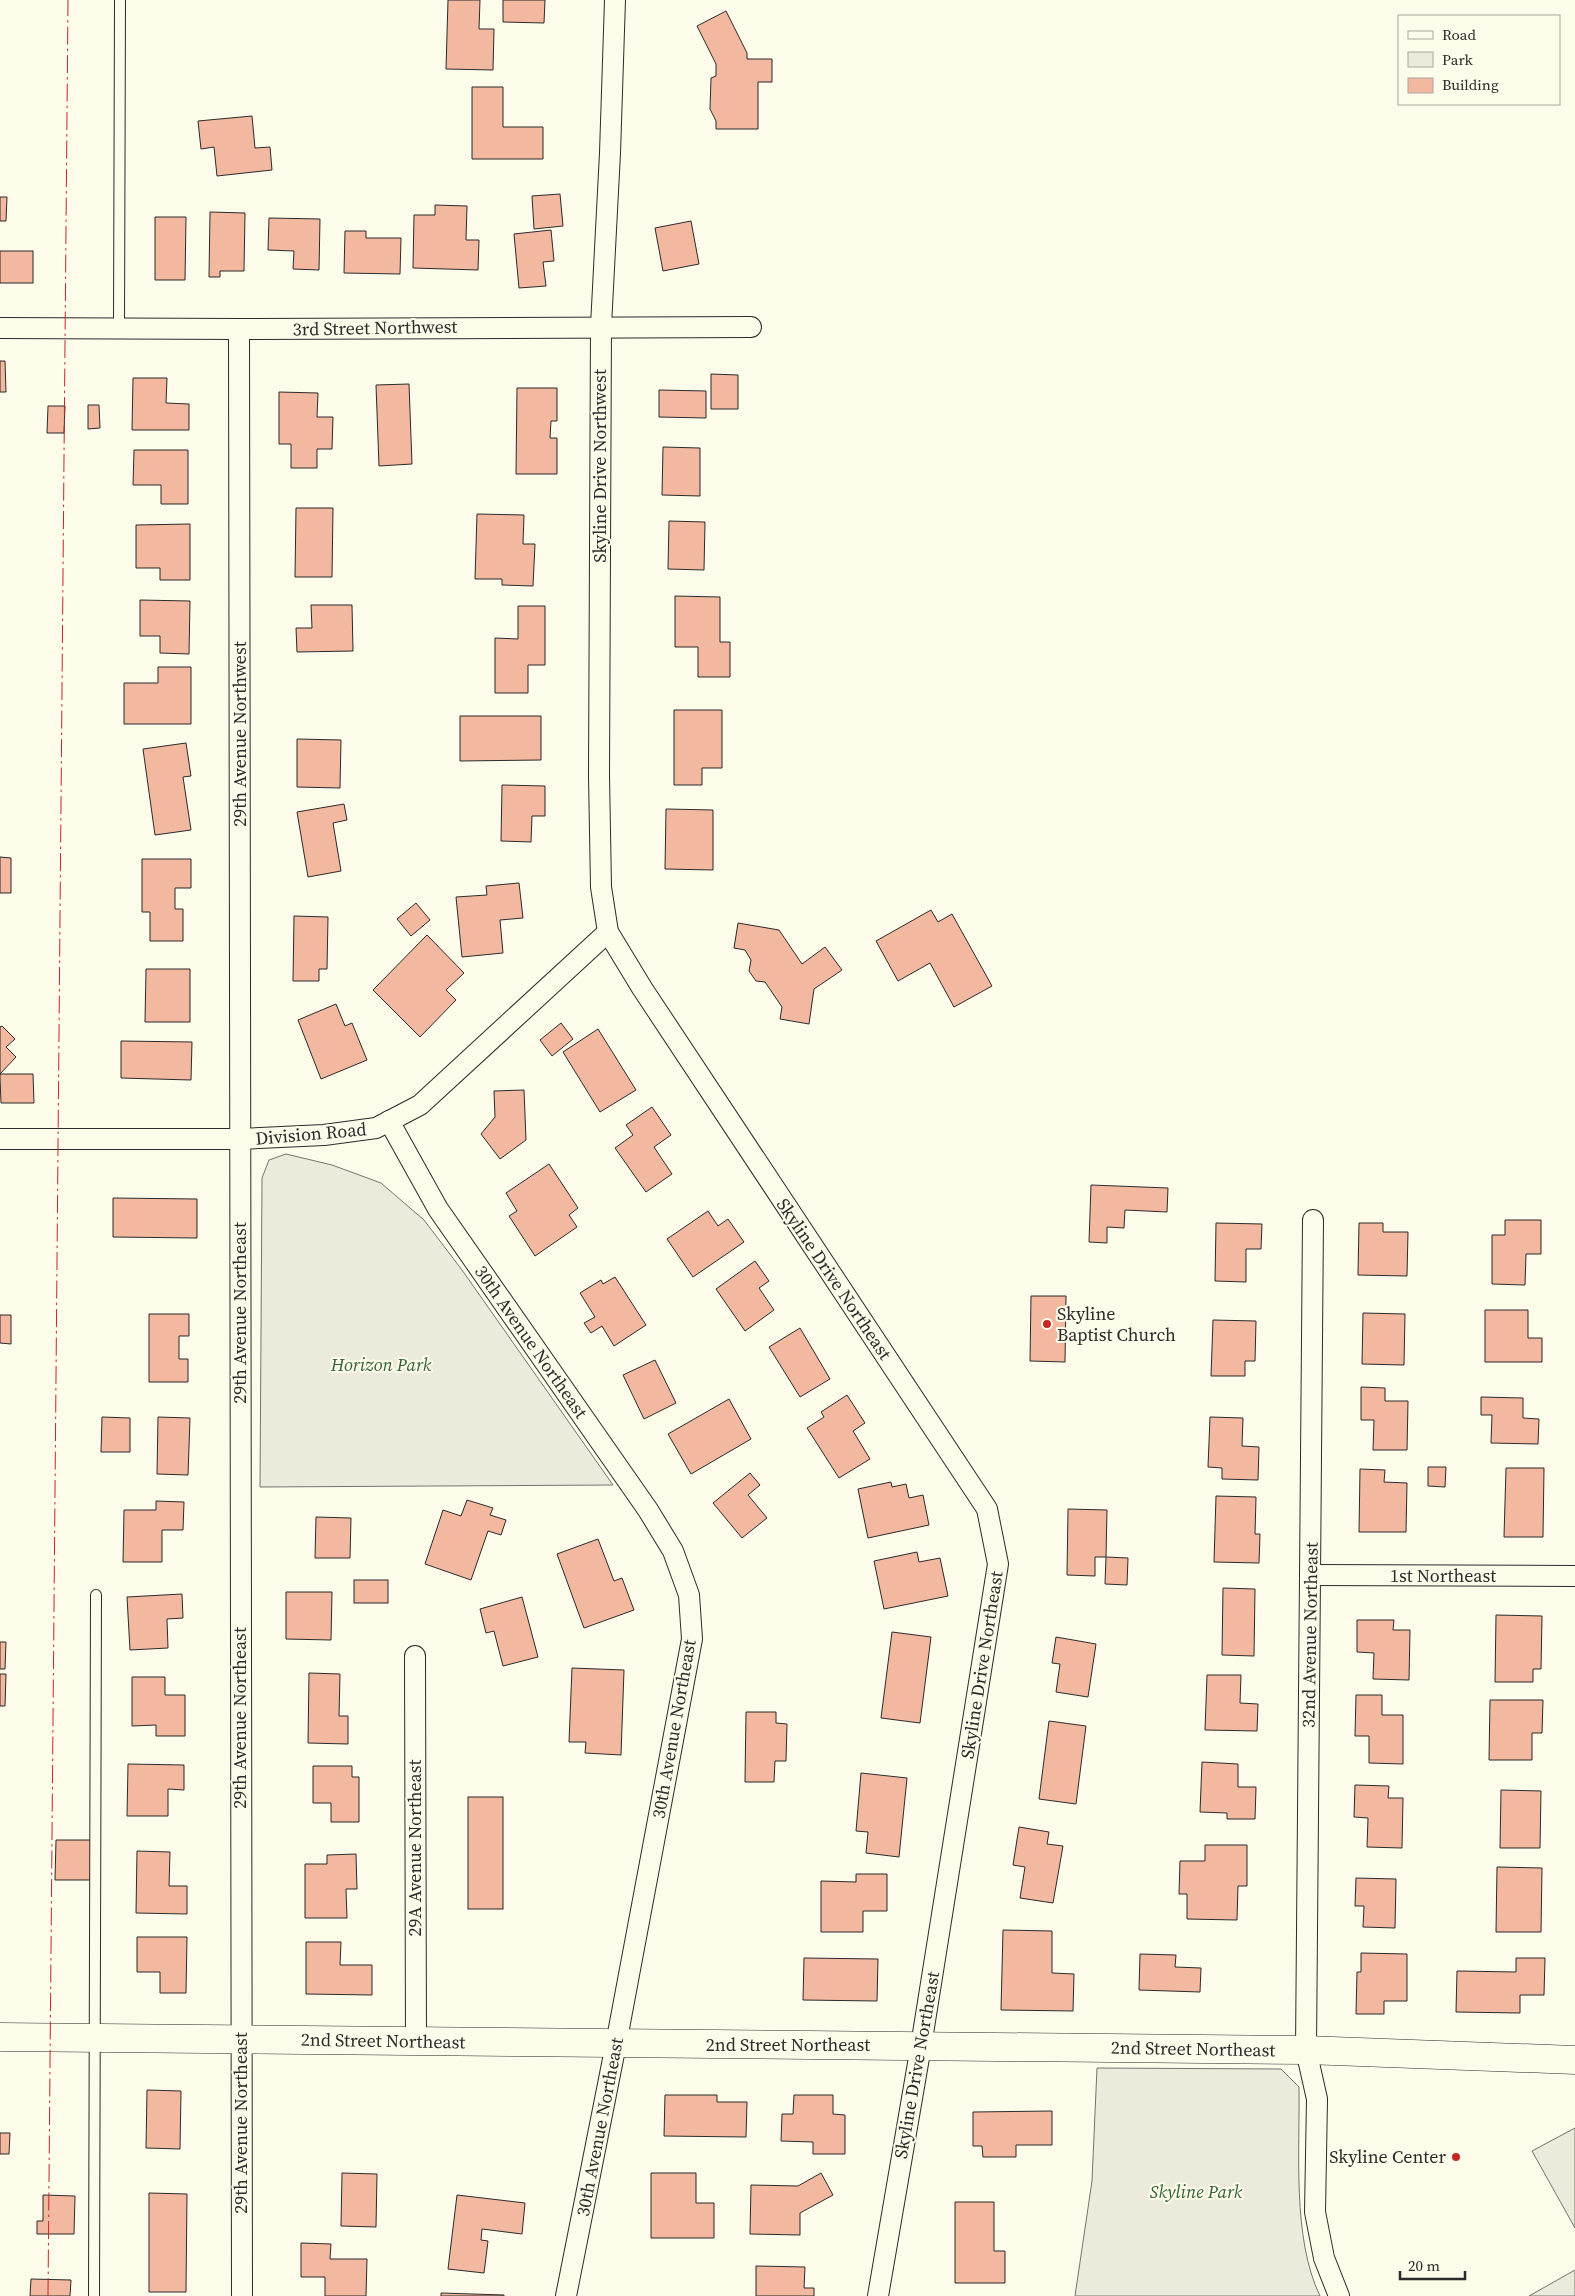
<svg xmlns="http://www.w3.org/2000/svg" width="1575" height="2296" font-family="'Source Serif 4',serif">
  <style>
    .green { fill: #ecebdb; stroke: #74746e }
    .parking { fill: #eceadb; stroke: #74746e }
    .building { fill: #f2b8a0; stroke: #2b2b2b }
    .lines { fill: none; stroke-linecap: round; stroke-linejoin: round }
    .lane-casing { stroke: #2b2b2b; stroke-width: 12 }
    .street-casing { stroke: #2b2b2b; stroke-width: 22 }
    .secondary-casing { stroke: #2b2b2b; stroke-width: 29 }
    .lane { stroke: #fdfbea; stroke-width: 10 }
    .street { stroke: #fdfbea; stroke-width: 20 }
    .secondary { stroke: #fdfbea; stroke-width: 28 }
    .power { stroke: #c62828; stroke-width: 1; stroke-dasharray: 18 4 2.5 4; stroke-linecap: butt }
    .poi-dot { fill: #c62828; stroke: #fdfbea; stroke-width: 2 }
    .labels { text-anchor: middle; stroke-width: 4; stroke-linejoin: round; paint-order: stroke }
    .street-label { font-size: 18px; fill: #2b2b2b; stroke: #fdfbea }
    .poi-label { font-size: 18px; fill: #2b2b2b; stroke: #fdfbea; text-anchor: start }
    .park-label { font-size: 18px; font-style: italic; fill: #34623c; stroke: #fdfbea }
  </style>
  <rect width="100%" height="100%" fill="#fdfbea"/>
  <g class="green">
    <polygon points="286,1154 332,1165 381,1183 424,1220 462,1270 613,1485 260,1487 262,1178 269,1160"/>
    <path d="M1097,2068L1281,2069L1299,2087C1300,2151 1292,2238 1320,2296H1075L1092,2181Z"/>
  </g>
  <g class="parking">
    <polygon points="1575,2128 1575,2228 1532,2151"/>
    <polygon points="1575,2270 1575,2296 1529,2296"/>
  </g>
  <g class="building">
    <polygon points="448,0 480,0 479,29 494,29 493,70 446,69"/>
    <polygon points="503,0 545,0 544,23 503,22"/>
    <polygon points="726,11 747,53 747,59 772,59 772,82 758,82 758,129 716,129 716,121 710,109 711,78 716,76 716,64 697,26"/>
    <polygon points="472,87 503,87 503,127 543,127 543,159 472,159"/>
    <polygon points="252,116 255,148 270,147 272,170 217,176 214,147 201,149 198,121"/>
    <polygon points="560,194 563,226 534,229 532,196"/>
    <polygon points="0,197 7,197 6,221 0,221"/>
    <polygon points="435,205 467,206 466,240 479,240 478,270 413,268 414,215 435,215"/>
    <polygon points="210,212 245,213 244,271 220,271 220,277 209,277"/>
    <polygon points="155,217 186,217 185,280 155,280"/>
    <polygon points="269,218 320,219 319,270 293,269 294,251 268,250"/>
    <polygon points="691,221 699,264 663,271 655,228"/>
    <polygon points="551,230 554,261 543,262 546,286 519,288 514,234"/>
    <polygon points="345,231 366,231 366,238 401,238 400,274 344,273"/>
    <rect x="0" y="251" width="33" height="32"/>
    <polygon points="0,361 5,361 6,392 0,392"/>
    <polygon points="711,374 738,375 738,409 711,409"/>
    <polygon points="133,378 167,378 166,403 189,404 189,430 132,430"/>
    <polygon points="409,384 412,464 379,466 376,385"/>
    <polygon points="517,388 557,388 557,421 551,421 550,438 557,438 557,474 516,474"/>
    <polygon points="659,390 706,391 706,418 659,417"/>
    <polygon points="279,392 318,393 317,417 333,417 332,449 317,449 317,468 291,468 291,444 279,444"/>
    <polygon points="88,405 99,405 100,428 88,429"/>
    <polygon points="48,406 65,406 64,433 47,433"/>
    <polygon points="663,447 700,448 700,496 662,495"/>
    <polygon points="134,450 188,450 188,504 161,504 161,485 133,485"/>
    <polygon points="296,508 333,508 332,577 295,577"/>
    <polygon points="477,514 524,515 523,544 535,544 533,586 502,585 502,579 475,579"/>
    <polygon points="669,521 705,522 704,570 668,569"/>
    <polygon points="190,524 190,580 160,580 160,568 136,568 136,525"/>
    <polygon points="675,596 720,597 720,642 730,642 730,677 698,677 698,647 675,647"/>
    <polygon points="140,600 190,601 189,654 160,653 160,636 140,636"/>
    <polygon points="311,605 352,605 353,651 297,652 296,628 312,628"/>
    <polygon points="518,606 545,606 545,665 528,665 528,693 495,693 495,638 518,639"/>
    <polygon points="158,667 191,667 191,724 124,724 124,683 158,683"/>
    <polygon points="674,710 722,710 722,768 702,768 702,785 674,785"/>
    <polygon points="460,716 541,716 541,760 460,761"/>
    <polygon points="297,739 341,740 340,788 297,787"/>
    <polygon points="186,743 191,776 183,777 191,830 155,835 143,749"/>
    <polygon points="502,785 545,786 545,816 532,816 531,842 501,841"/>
    <polygon points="344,804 347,820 333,823 341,871 308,877 297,812"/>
    <polygon points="666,809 713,810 713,870 665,869"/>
    <polygon points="0,857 11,858 11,893 0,893"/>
    <polygon points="142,859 191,859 191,888 175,888 175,909 183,909 183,941 150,941 150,912 142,912"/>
    <polygon points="519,883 523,918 500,920 503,953 462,957 456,897 487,895 486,886"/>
    <polygon points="416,903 430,920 411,936 397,919"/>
    <polygon points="931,910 938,922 952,914 992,986 954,1007 930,963 898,981 876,941"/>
    <polygon points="294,916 328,917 327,969 319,969 319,981 293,981"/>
    <polygon points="738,923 779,930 802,964 825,947 842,970 814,989 809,1024 780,1019 782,1007 765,982 756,981 749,971 751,960 745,950 734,948"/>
    <polygon points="427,935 464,973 446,990 456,1000 420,1037 373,990"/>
    <polygon points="146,969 190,969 190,1022 145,1022"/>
    <polygon points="336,1004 345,1026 352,1023 367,1060 321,1079 298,1020"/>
    <polygon points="561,1023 573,1039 552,1056 540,1040"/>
    <polygon points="2,1026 15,1039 6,1047 16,1057 0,1074 33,1074 34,1103 1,1103 0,1078 0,1027"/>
    <polygon points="598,1029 636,1090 600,1112 563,1052"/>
    <polygon points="121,1041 192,1042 191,1080 121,1078"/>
    <polygon points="524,1090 526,1140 500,1159 481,1134 495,1117 494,1091"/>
    <polygon points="652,1107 671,1135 654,1147 672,1174 646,1192 615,1148 633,1135 626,1125"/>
    <polygon points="549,1164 578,1208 569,1215 577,1227 535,1256 509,1216 517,1211 506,1193"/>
    <polygon points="1091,1185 1168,1188 1167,1212 1125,1210 1124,1228 1107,1227 1107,1243 1089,1242"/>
    <polygon points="113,1198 197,1199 197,1238 113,1237"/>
    <polygon points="708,1211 718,1226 728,1219 744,1242 693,1277 667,1239"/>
    <polygon points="1505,1220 1541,1220 1541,1254 1526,1254 1525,1285 1492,1284 1492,1235 1505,1235"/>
    <polygon points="1216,1223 1262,1224 1261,1249 1246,1249 1246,1282 1215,1281"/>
    <polygon points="1359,1223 1383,1223 1383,1232 1408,1232 1407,1276 1358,1275"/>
    <polygon points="755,1261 769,1281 759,1288 774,1310 745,1331 716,1289"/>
    <polygon points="615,1277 646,1325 614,1346 602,1326 591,1333 584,1323 595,1317 580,1293 601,1280 603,1284"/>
    <polygon points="1031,1296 1066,1296 1065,1362 1030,1361"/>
    <polygon points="1485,1310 1528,1310 1528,1338 1542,1338 1542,1362 1485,1362"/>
    <polygon points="1363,1313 1405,1314 1404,1365 1362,1364"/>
    <polygon points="149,1314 189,1314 189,1336 179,1336 179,1359 188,1359 188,1382 149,1382"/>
    <polygon points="0,1315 11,1315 11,1344 0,1343"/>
    <polygon points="1213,1320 1256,1321 1255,1361 1245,1361 1245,1376 1211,1376"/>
    <polygon points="800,1328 830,1379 800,1397 769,1347"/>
    <polygon points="655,1360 676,1403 644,1419 623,1375"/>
    <polygon points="1361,1387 1385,1388 1385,1401 1408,1401 1407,1450 1373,1450 1374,1420 1361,1420"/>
    <polygon points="847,1395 865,1423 853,1431 870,1459 839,1478 807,1428 824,1417 821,1412"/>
    <polygon points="1481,1397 1523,1398 1523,1418 1539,1419 1538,1444 1491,1443 1492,1415 1481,1415"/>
    <polygon points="729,1399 751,1439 691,1474 668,1434"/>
    <polygon points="102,1417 130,1418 130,1452 101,1452"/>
    <polygon points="158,1417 190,1418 188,1475 157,1474"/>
    <polygon points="1210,1417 1243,1418 1242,1446 1259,1447 1258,1480 1222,1479 1222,1468 1208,1467"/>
    <polygon points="1428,1467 1446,1467 1445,1487 1428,1486"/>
    <polygon points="1506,1468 1544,1468 1543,1537 1504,1537"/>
    <polygon points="1360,1469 1385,1470 1384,1482 1407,1483 1406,1532 1359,1532"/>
    <polygon points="750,1473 760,1485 748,1495 767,1518 742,1538 713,1503"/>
    <polygon points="891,1482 892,1487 906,1484 909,1498 923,1495 929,1525 868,1538 858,1489"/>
    <polygon points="1216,1496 1256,1497 1255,1534 1260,1534 1259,1563 1214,1562"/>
    <polygon points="467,1500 493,1508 490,1515 506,1520 501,1535 488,1531 471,1580 425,1564 443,1510 461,1516"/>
    <polygon points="156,1501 184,1502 183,1530 162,1530 162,1562 123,1562 124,1510 156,1510"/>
    <polygon points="1068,1509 1107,1510 1106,1557 1095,1557 1095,1576 1067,1575"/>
    <polygon points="316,1517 351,1518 350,1558 315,1558"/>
    <polygon points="598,1539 614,1581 622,1578 634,1610 584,1628 557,1554"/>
    <polygon points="917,1552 919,1562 940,1558 948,1596 884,1609 874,1561"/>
    <polygon points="1106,1557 1128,1558 1127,1585 1105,1584"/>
    <rect x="354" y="1580" width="34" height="23"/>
    <polygon points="1223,1588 1255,1589 1254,1656 1222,1655"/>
    <polygon points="286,1592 332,1592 331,1640 286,1639"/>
    <polygon points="182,1594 183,1618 167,1619 168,1648 130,1650 127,1597"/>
    <polygon points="522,1597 538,1657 503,1666 494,1631 486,1633 480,1609"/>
    <polygon points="1496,1615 1542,1616 1541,1669 1533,1669 1533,1682 1495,1682"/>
    <polygon points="1357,1620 1394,1620 1393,1630 1410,1630 1409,1680 1373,1679 1374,1653 1357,1652"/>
    <polygon points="892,1632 931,1637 920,1723 881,1718"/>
    <polygon points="1056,1637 1096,1644 1088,1697 1056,1692 1060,1664 1052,1663"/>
    <polygon points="0,1642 6,1642 5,1669 0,1669"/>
    <polygon points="572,1668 624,1670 621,1755 585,1753 586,1742 569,1742"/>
    <polygon points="309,1673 340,1674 339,1716 348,1716 348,1744 308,1743"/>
    <polygon points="0,1674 6,1674 5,1706 0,1706"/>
    <polygon points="1207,1675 1241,1675 1240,1703 1258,1704 1257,1731 1205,1730"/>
    <polygon points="132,1677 165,1677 165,1695 185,1695 185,1736 156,1736 156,1725 132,1726"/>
    <polygon points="1356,1695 1382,1695 1382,1715 1403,1715 1403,1764 1369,1763 1369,1736 1355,1736"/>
    <polygon points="1490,1700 1543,1700 1542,1733 1532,1733 1532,1760 1489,1760"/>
    <polygon points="746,1712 776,1712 776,1723 787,1724 786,1761 775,1761 774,1782 745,1782"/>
    <polygon points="1049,1721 1086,1726 1076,1804 1039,1799"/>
    <polygon points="1202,1762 1238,1764 1238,1787 1256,1787 1255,1819 1227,1819 1227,1813 1200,1812"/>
    <polygon points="128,1764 184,1765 184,1790 168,1789 168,1816 127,1816"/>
    <polygon points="313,1766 352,1766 352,1777 359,1777 359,1822 331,1822 331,1803 313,1803"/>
    <polygon points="861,1773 907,1778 899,1857 866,1853 868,1832 856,1831"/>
    <polygon points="1355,1785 1389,1786 1388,1798 1403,1798 1402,1848 1367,1847 1368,1818 1354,1817"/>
    <polygon points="1501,1790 1541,1791 1540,1848 1500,1848"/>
    <rect x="468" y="1797" width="35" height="112"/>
    <polygon points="1019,1827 1049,1832 1047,1844 1063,1846 1053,1903 1020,1898 1025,1867 1013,1865"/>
    <polygon points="56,1840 91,1840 91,1880 55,1880"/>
    <polygon points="1205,1845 1247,1845 1247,1886 1238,1886 1237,1920 1187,1919 1187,1894 1179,1894 1180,1861 1205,1861"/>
    <polygon points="137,1851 170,1852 169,1886 187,1886 187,1914 136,1913"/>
    <polygon points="356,1854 357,1889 346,1889 347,1918 305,1918 305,1864 327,1864 327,1855"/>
    <polygon points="1497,1867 1542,1868 1541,1932 1496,1932"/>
    <polygon points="856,1874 887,1874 887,1911 863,1911 863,1932 821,1932 821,1881 856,1882"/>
    <polygon points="1356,1878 1396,1879 1395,1928 1363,1927 1364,1906 1355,1906"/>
    <polygon points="1003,1930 1052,1931 1052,1973 1074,1974 1073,2011 1001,2010"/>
    <polygon points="137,1937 187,1937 186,1993 160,1993 160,1972 137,1972"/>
    <polygon points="306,1942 341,1942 340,1965 372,1965 372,1995 306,1994"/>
    <polygon points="1361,1953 1407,1954 1407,2001 1384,2001 1384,2014 1356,2014 1357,1972 1361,1972"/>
    <polygon points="1140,1954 1176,1955 1175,1967 1201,1968 1200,1992 1139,1990"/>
    <polygon points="804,1958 878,1959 877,2001 803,2000"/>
    <polygon points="1516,1958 1545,1958 1544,1995 1520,1995 1520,2013 1456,2012 1457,1971 1516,1972"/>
    <polygon points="147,2090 181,2091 180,2149 146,2148"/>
    <polygon points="665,2095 717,2095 717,2102 747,2102 746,2137 664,2136"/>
    <polygon points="794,2095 833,2095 833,2114 845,2115 845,2154 813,2154 813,2142 781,2141 782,2114 793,2114"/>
    <polygon points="1052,2111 1052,2145 1016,2145 1016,2157 983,2157 982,2146 973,2146 973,2112"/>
    <polygon points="0,2133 10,2133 9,2154 0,2154"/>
    <polygon points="342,2173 377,2174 376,2227 341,2226"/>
    <polygon points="651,2173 696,2173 696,2203 714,2203 714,2238 651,2238"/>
    <polygon points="821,2173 833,2195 800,2213 800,2235 750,2234 751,2185 798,2186"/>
    <polygon points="149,2193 187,2194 186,2292 149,2292"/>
    <polygon points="43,2195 75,2196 74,2234 37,2234 37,2221 43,2221"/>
    <polygon points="457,2195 525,2203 522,2234 482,2229 481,2240 488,2241 484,2273 448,2269"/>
    <polygon points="955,2202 994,2202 994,2251 1005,2251 1005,2283 955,2283"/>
    <polygon points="301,2243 331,2244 330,2259 367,2259 366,2296 325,2296 325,2277 301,2277"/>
    <polygon points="756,2266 805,2267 804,2288 814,2288 814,2296 756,2296"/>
    <polygon points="31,2279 71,2280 70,2296 30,2296"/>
    <polygon points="441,2293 504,2295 504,2296 441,2296"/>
  </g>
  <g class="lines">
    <g class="lane-casing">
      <g id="lane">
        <polyline points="119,328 120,0"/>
        <polyline points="94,2296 96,1595"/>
      </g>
    </g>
    <g class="street-casing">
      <g id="street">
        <polyline points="615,0 610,153 601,326 599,776 601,887 608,932 642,988 987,1509 998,1564 921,2046 878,2296"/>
        <polyline points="0,328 239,329 751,327"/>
        <polyline points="239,329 242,2296"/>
        <polyline points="389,1121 438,1209 648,1510 673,1551 689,1595 692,1639 616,2044 566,2296"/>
        <polyline points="0,1139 240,1139 324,1135 376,1128 420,1105 608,932"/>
        <polyline points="1313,1220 1306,2050 1317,2099 1315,2212 1324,2258 1339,2296"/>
        <polyline points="1311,1575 1575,1576"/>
        <polyline points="415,1656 416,2041"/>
      </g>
    </g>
    <g class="secondary-casing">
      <polyline id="secondary" points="0,2037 1306,2050 1575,2060"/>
    </g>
    <use href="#lane" class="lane"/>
    <use href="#street" class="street"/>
    <use href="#secondary" class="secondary"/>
    <polyline class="power" points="48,2296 68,0"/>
  </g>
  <g class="poi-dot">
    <circle cx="1047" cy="1324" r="5"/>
    <circle cx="1456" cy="2157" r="5"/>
  </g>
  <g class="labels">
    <g class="street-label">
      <text transform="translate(375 328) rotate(-1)" y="6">3rd Street Northwest</text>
      <text transform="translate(600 466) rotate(-90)" y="6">Skyline Drive Northwest</text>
      <text transform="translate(240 734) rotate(-90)" y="6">29th Avenue Northwest</text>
      <text transform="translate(311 1134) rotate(-5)" y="6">Division Road</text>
      <text transform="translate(834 1279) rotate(56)" y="6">Skyline Drive Northeast</text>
      <text transform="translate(240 1313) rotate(-90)" y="6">29th Avenue Northeast</text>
      <text transform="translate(531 1342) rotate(55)" y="6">30th Avenue Northeast</text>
      <text x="1443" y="1582">1st Northeast</text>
      <text transform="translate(1310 1635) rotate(-89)" y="6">32nd Avenue Northeast</text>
      <text transform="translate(982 1665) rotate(-81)" y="6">Skyline Drive Northeast</text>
      <text transform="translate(240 1718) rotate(-90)" y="6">29th Avenue Northeast</text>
      <text transform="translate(674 1729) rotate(-80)" y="6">30th Avenue Northeast</text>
      <text transform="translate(415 1848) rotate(-90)" y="6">29A Avenue Northeast</text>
      <text transform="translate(383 2041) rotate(1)" y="6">2nd Street Northeast</text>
      <text x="788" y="2051">2nd Street Northeast</text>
      <text transform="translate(1193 2049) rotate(1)" y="6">2nd Street Northeast</text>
      <text transform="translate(917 2065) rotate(-80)" y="6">Skyline Drive Northeast</text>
      <text transform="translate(241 2123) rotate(-90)" y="6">29th Avenue Northeast</text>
      <text transform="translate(600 2127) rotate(-79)" y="6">30th Avenue Northeast</text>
    </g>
    <g class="poi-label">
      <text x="1057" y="1320">Skyline<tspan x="1057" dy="21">Baptist Church</tspan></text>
      <text x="1446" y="2163" text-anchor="end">Skyline Center</text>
    </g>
    <g class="park-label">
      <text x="381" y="1371">Horizon Park</text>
      <text x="1196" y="2198">Skyline Park</text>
    </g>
  </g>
  <rect x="1398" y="15" width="162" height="90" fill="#fdfbea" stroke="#a9a89e"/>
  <rect x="1408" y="31" width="25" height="8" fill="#fdfbea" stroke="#a9a89e"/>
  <text x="1442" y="40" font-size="15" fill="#2b2b2b">Road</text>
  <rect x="1408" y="52" width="25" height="15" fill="#ecebdb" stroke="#a9a89e"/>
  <text x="1442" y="65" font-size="15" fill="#2b2b2b">Park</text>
  <rect x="1408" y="78" width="25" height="15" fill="#f2b8a0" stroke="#a9a89e"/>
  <text x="1442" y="90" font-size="15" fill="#2b2b2b">Building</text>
  <path d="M1400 2271v8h65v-8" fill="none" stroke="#2b2b2b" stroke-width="2.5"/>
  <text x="1408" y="2271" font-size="15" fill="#2b2b2b" stroke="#fdfbea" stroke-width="4" paint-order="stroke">20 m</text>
</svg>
